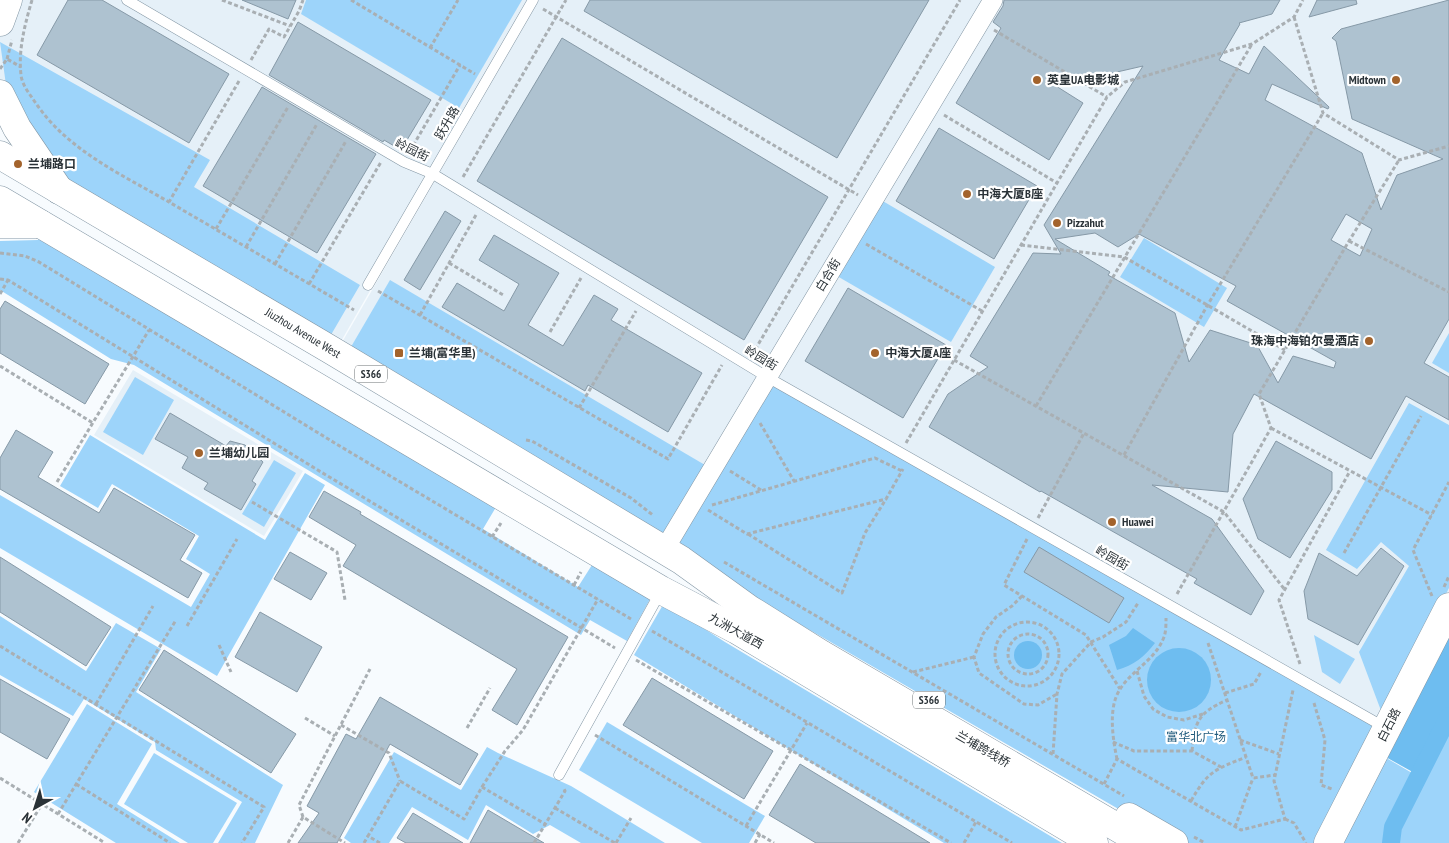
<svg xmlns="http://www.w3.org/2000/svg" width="1449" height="843" font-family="'PT Sans Narrow','Noto Sans SC',sans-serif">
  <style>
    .built { fill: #e5f0f8 }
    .green { fill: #9dd4fa }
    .water { fill: #6ebdf0 }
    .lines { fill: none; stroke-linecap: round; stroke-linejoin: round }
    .canal { stroke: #6ebdf0; stroke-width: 18 }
    .building { fill: #aec2d0; stroke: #8699a7; fill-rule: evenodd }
    .lane-casing { stroke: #8396a4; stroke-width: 11 }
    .street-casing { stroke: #8396a4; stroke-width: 20 }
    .secondary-casing { stroke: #8396a4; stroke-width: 29 }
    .primary-casing { stroke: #8396a4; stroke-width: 29 }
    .path { stroke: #a9afb3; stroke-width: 3; stroke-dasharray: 4 2.5; stroke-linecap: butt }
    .lane { stroke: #fff; stroke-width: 10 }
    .street { stroke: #fff; stroke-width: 19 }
    .secondary { stroke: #fff; stroke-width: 28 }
    .primary { stroke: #fff; stroke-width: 28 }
    .poi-dot { fill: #a3632c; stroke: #fff; stroke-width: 2 }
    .labels { text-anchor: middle; stroke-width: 4.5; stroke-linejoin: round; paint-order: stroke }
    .shield { fill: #fff; stroke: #6a7073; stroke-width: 1 }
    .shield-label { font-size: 11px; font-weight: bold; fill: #2a3237 }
    .poi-label { font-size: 12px; font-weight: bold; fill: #2a3237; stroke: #fff; text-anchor: start }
    .street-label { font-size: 12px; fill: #2a3237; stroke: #fff }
    .park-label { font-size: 12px; fill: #1f5a7c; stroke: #fff }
  </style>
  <rect width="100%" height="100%" fill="#f7fbfe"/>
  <g class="built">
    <polygon points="10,0 537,0 336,350 0,85 0,27"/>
    <polygon points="539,0 991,0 666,545 337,351"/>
    <polygon points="994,0 1449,0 1449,604 1386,728 768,376"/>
    <polygon points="133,370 303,471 264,536 94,435"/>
  </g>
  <g class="green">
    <polygon points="306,0 522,0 459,108 301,14"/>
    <polygon points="0,42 210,160 194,187 360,285 328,340 66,185 7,92"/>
    <polygon points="881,200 995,267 951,342 837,276"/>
    <polygon points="43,231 499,502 483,529 578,587 597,557 654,592 627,641 590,620 581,635 134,365 111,359 0,290 0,241 38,240"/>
    <polygon points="1144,238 1227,288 1204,327 1120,277"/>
    <polygon points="390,280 705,465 663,537 348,352"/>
    <polygon points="1449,333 1449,373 1432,363"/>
    <polygon points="135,377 174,400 143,455 103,432"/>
    <polygon points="768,377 1386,729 1376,752 1419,777 1449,718 1449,843 1177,843 667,547"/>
    <polygon points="1409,403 1449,425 1449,588 1383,716 1359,652 1409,566 1381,542 1357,569 1326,550"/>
    <polygon points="90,435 265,540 305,473 325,485 217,676 0,548 0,495 191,607 210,574 186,559 199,536 112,484 98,508 60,486"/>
    <polygon points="274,460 296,473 264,527 242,514"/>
    <polygon points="664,603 725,642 1062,843 944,843 634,655"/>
    <polygon points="0,616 86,671 116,623 161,649 136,692 283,785 255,843 218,843 242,802 156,750 155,742 84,699 73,716 0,675"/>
    <polygon points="1314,635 1355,659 1340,684 1322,672"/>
    <polygon points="87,704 152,744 117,804 180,843 116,843 34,792"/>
    <polygon points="607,722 765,816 749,843 702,843 579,770"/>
    <polygon points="487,747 498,753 571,786 665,843 581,843 550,825 533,834 486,805 468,840 412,807 389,843 351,843 344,838 394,752 461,790"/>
    <polygon points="154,753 237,803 213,843 188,843 124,804"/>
  </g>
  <g class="water">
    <polygon points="1449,607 1449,714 1418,775 1375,751"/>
    <path d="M1133,628L1155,643C1144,657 1134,665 1117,670L1109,645L1126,636Z"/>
    <circle cx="1028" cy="655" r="14"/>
    <circle cx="1179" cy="680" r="32"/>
  </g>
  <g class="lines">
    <polyline class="canal" points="1391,843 1393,827 1449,716"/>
  </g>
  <g class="building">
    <polygon points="68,0 102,0 229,74 189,143 37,55"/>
    <polygon points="242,0 296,0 288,19"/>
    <polygon points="590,0 929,0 837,158 584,11"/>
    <path d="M1004,0H1280L1272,14L1239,23L1240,24L1219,60L1249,74L1264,46L1329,107L1328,109L1272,84L1265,100L1362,153L1381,210L1397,175L1443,159L1352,119L1336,41L1332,38L1341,29L1449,0V319L1424,363L1449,377V420L1406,396L1371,459L1254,394L1233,434L1228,492L1152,485L1212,519L1264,591L1251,615L1194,583L1197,579L1041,491L1040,492L929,427L948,394L988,367L970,356L1033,253L1061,254L1044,225L1143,66L1056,86L1083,103L1049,160L956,103L1001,28L993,22L1003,6ZM1346,214L1372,229L1360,256L1331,240ZM1095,233L1118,247L1139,234L1236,286L1227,301L1336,362L1334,368L1293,356L1278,383L1257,345L1210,330L1189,362L1175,313L1108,275L1110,272L1055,239Z"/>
    <polygon points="1317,0 1356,0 1357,4 1309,17"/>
    <polygon points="298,22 431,100 401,150 384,140 383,142 269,75"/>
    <polygon points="562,38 828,197 744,340 477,181"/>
    <polygon points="262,87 376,154 317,253 203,186"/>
    <polygon points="939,128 1037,186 994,259 896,201"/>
    <polygon points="445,211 461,221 420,290 404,280"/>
    <polygon points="494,235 559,273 528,325 563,346 594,295 618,309 611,320 702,373 668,432 588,385 585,391 442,307 457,283 504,311 519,284 479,260"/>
    <polygon points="848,288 946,345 903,418 805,361"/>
    <polygon points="5,301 109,364 85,404 0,353 0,309"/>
    <polygon points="170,413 226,446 230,441 245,445 263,462 252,481 256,484 241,510 204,489 208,483 182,468 188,457 155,439"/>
    <polygon points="16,430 53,452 38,477 99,513 114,488 195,535 180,560 202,573 188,598 0,489 0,458"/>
    <polygon points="1276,441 1332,472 1332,490 1290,558 1258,539 1243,499"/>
    <polygon points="324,491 361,512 360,514 568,637 517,725 492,710 517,669 343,566 356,545 309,517"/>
    <polygon points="1039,547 1124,598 1109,623 1024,572"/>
    <polygon points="1381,548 1404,566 1358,645 1308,619 1304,591 1319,553 1357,576"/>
    <polygon points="290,552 327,573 311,600 274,579"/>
    <polygon points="0,557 111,627 86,666 0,612"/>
    <polygon points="260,612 322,647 297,692 235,657"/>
    <polygon points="164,650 296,734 271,773 139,690"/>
    <polygon points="652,678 773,751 744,799 623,725"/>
    <polygon points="0,679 70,719 47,759 0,732"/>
    <polygon points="380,697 478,754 460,785 390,744 337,843 298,843 319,813 307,806 346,734 356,739"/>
    <polygon points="800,764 930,843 816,843 769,815"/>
    <polygon points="488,810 544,843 470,843"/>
    <polygon points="413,813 463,843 406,843 397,838"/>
  </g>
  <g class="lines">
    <g class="lane-casing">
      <g id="lane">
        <polyline points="127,0 404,162 433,174 767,377 1386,728"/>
        <polyline points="368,285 533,0"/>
        <polyline points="559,775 661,591"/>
      </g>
    </g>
    <g class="street-casing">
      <polyline id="street" points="664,550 993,0"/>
    </g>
    <g class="secondary-casing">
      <g id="secondary">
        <polyline points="0,22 8,0"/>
        <polyline points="0,94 17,128 59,190"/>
        <polyline points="0,224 40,224"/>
        <polyline points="1328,843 1449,607"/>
      </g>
    </g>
    <g class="primary-casing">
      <g id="primary">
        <polyline points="0,155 331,350 681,560 749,609 821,654 1144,843"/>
        <polyline points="0,200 661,590 737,630 1094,843"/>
        <polyline points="1129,817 1174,843"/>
      </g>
    </g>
    <g class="path">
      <path d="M32,0C25,24 18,50 21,75C22,84 28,92 33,99C65,149 119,173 169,202"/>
      <polyline points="222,0 290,26"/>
      <polyline points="351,0 475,74"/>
      <polyline points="543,9 858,195"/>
      <polyline points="1294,17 1323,113 1399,160 1449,146"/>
      <polyline points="994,30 1107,97"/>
      <polyline points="430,48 458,0"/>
      <polyline points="7,59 12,40"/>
      <polyline points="251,60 269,29 284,37 299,11 303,0"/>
      <polyline points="0,69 7,59 21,67"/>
      <polyline points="239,81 169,202 354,310"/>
      <polyline points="944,115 1057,183"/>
      <polyline points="410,151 460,65"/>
      <polyline points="463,177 566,0"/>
      <polyline points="216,229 288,107"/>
      <polyline points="1349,241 1449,292"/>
      <polyline points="866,244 982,311"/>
      <polyline points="1021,245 1124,257 1285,350"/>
      <polyline points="246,247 317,124"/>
      <polyline points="0,253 25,256 39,262 338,445 631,619"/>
      <polyline points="449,263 505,296"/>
      <polyline points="275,264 346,141"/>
      <polyline points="0,279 8,280 321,472 615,648"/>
      <polyline points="309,284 381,162"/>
      <polyline points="378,291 668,459 722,365"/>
      <polyline points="0,294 8,280"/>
      <polyline points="420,315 476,215"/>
      <polyline points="550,332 581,278"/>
      <polyline points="752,355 960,0"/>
      <polyline points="954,360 1224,512 1285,590"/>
      <polyline points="0,366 93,423"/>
      <polyline points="1036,406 1252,44"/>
      <polyline points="579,408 636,311"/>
      <polyline points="760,423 794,481"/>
      <polyline points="1271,428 1432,515"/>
      <polyline points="526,440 532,441 631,498 654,516"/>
      <polyline points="906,443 1107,97 1125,82 1252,44 1294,17 1303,0"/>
      <polyline points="1124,455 1207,306 1323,113"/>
      <polyline points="730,471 761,490"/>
      <polyline points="57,482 149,330"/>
      <polyline points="252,502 337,552 345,600"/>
      <polyline points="712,505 875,458 902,471"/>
      <polyline points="708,510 747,534 886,499 903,469"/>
      <polyline points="1038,518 1084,433"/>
      <polyline points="748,534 842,593 865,533 886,499"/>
      <polyline points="492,537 501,523"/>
      <polyline points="1027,539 1004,585 1086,635 1120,689"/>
      <polyline points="1344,553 1421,416"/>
      <polyline points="724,562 1124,796"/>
      <polyline points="574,585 581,572"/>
      <polyline points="1444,587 1449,576"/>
      <polyline points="1177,594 1271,428 1259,394 1349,241 1399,160"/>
      <polyline points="1022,596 1012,606 996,617 983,634 974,657 979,673 1024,704 1038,705 1057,694"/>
      <polyline points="1432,596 1413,550 1449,482"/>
      <circle cx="1027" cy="654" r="32"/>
      <polyline points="187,626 237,539"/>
      <polyline points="652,631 1012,843"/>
      <circle cx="1028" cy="654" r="20"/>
      <polyline points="1208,643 1253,778 1275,775"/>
      <polyline points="219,645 231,672"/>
      <polyline points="0,646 264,807 242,843"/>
      <polyline points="636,660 951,843"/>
      <polyline points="1300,664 1279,600 1350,471"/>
      <polyline points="1137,671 1144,696 1153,709 1167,717 1184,720 1203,714"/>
      <polyline points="913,672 974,657"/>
      <polyline points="1225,693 1254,684 1261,672"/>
      <polyline points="1314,703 1325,740 1321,785 1332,789"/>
      <polyline points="96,704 153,606"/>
      <polyline points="305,718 335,736"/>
      <polyline points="341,725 389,753 400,781"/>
      <polyline points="467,728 490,688"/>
      <polyline points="595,735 774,843"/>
      <polyline points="1240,740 1279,754"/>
      <polyline points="1113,742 1134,751 1192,751 1221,767"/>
      <path d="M1192,751C1195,721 1198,713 1227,700"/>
      <polyline points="1053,754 1057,694 1062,674 1091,642 1103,637 1126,622 1138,603"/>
      <path d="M1117,759C1113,740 1108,709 1119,691C1131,670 1155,661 1164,637C1166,632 1166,624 1166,618"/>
      <polyline points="0,778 105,843"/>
      <polyline points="76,784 170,843"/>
      <polyline points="1104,784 1117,759 1241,830 1285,819 1274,781 1293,690"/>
      <polyline points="482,787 505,751 523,730 598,599"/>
      <path d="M1191,801C1208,771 1214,770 1246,757"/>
      <polyline points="555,808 615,843"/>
      <polyline points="58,814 176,620"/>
      <polyline points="303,817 299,805 370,669"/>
      <polyline points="1285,819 1294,823 1306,843"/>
      <polyline points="746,826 807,723"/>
      <polyline points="1235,827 1253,778"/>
      <polyline points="1194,837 1205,843"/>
      <polyline points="18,843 42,804"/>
      <polyline points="288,843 303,817 345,843"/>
      <polyline points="364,843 368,836"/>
      <polyline points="380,843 368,836 400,781 464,819 482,787 545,824"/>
      <polyline points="534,843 565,791 563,787"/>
      <polyline points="616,843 631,818"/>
      <polyline points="755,843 760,834"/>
      <polyline points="964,843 976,822"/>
    </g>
    <use href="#lane" class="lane"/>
    <use href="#street" class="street"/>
    <use href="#secondary" class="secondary"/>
    <use href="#primary" class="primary"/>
  </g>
  <g class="poi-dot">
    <circle cx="1037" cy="80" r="5"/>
    <circle cx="1396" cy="80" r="5"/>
    <circle cx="18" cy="164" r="5"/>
    <circle cx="967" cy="194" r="5"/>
    <circle cx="1057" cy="223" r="5"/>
    <circle cx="1369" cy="341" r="5"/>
    <rect x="394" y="348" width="10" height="10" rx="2.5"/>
    <circle cx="875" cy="353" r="5"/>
    <circle cx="199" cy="453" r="5"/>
    <circle cx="1112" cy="522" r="5"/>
  </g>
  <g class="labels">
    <g class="shield">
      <rect x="355" y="365.5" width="32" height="17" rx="4"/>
      <rect x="913" y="691.5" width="32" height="17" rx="4"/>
    </g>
    <g class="shield-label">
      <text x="371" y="378">S366</text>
      <text x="929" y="704">S366</text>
    </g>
    <g class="poi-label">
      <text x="1047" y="84">英皇UA电影城</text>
      <text x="1386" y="84" text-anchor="end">Midtown</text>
      <text x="28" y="168">兰埔路口</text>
      <text x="977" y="198">中海大厦B座</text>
      <text x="1067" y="227">Pizzahut</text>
      <text x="1359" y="345" text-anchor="end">珠海中海铂尔曼酒店</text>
      <text x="409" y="357">兰埔(富华里)</text>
      <text x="885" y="357">中海大厦A座</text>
      <text x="209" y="457">兰埔幼儿园</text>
      <text x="1122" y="526">Huawei</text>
    </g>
    <g class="street-label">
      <text transform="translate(447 123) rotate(-60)" y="4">跃升路</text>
      <text transform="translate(412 150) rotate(26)" y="4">岭园街</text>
      <text transform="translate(828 275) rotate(-59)" y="4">白合街</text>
      <text transform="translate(303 333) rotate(31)" y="4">Jiuzhou Avenue West</text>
      <text transform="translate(761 358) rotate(31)" y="4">岭园街</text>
      <text transform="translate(1112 558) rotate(30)" y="4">岭园街</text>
      <text transform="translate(736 631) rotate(29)" y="4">九洲大道西</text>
      <text transform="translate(1389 725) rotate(-63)" y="4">白石路</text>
      <text transform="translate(983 749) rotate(30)" y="4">兰埔跨线桥</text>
    </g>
    <g class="park-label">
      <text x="1196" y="741">富华北广场</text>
    </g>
  </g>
  <g transform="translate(35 808) rotate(219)" stroke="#ffffff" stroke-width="4" paint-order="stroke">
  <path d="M0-4L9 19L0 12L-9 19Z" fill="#2a3237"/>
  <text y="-8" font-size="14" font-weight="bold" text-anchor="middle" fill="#2a3237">N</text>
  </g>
</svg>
